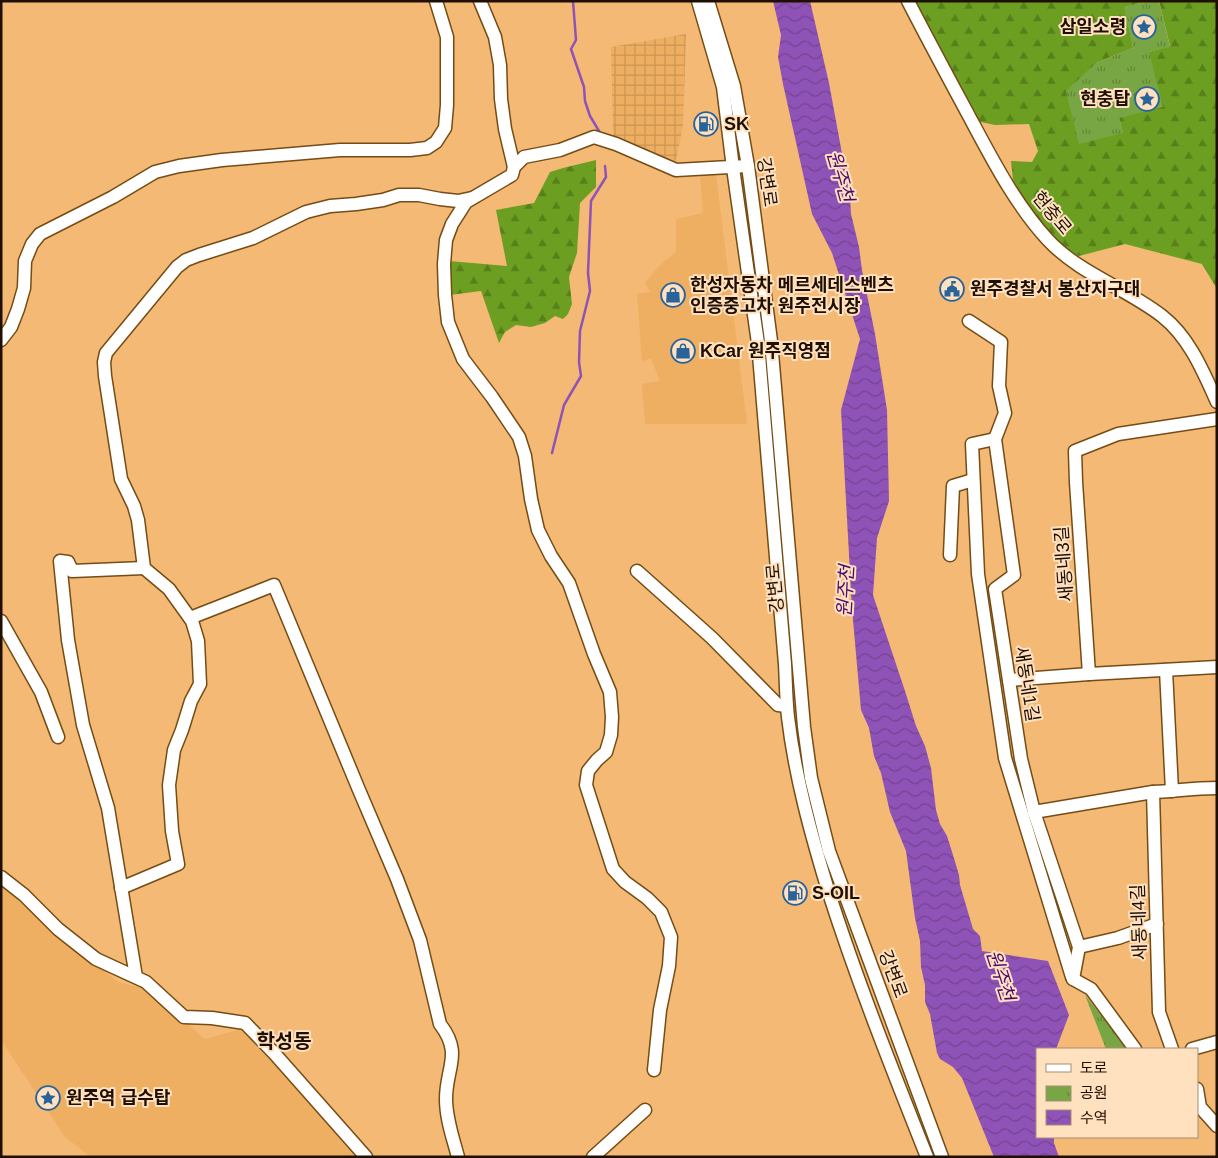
<svg xmlns="http://www.w3.org/2000/svg" width="1218" height="1158" font-family="Arial,'Noto Sans KR',sans-serif">
  <style>
    .built { fill: #eeaf62 }
    .industrial { fill: url(#industrial-grid) }
    .forest { fill: url(#forest-firs) }
    .park { fill: url(#park-tufts) }
    .water { fill: url(#water-waves) }
    .lines { fill: none; stroke-linecap: round; stroke-linejoin: round }
    .stream { stroke: #8f53b7; stroke-width: 2.5 }
    .minor-casing { stroke: #754c14; stroke-width: 15 }
    .minor { stroke: #fff; stroke-width: 12 }
    .labels { text-anchor: middle; stroke-width: 4; stroke-linejoin: round; paint-order: stroke }
    .poi-label { font-size: 18px; font-weight: bold; fill: #1f0f00; stroke: #ffe1c0; text-anchor: start }
    .street-label { font-size: 18px; fill: #1f0f00; stroke: #ffe1c0 }
    .water-label { font-size: 19px; font-style: italic; fill: #4b0b6c; stroke: #ffe1c0 }
    .quarter-label { font-size: 20px; font-weight: bold; fill: #1f0f00; stroke: #ffe1c0 }
  </style>
  <defs>
    <pattern id="industrial-grid" width="8" height="8" patternUnits="userSpaceOnUse" patternTransform="scale(1.25)"><rect width="8" height="8" fill="#eeaf62"/><path d="M0 4h8M4 0v8" fill="none" stroke="#cc9553"/></pattern>
    <pattern id="forest-firs" width="22" height="20" patternUnits="userSpaceOnUse" patternTransform="scale(1.25)"><rect width="22" height="20" fill="#6c9f21"/><path d="M5 1l3.5 6h-7zM16 11l3.5 6h-7z" fill="#58801a"/></pattern>
    <pattern id="park-tufts" width="24" height="20" patternUnits="userSpaceOnUse" patternTransform="scale(1.25)"><rect width="24" height="20" fill="#79a644"/><path d="M3 7l-1-3M5 7V3M7 7l1-3M15 17l-1-3M17 17v-4M19 17l1-3" fill="none" stroke="#638636"/></pattern>
    <pattern id="water-waves" width="16" height="10" patternUnits="userSpaceOnUse" patternTransform="scale(1.25)"><rect width="16" height="10" fill="#8f53b7"/><path d="M0 5q4-4 8 0t8 0" fill="none" stroke="#744392"/></pattern>
  </defs>
  <rect width="100%" height="100%" fill="#f4b974"/>
  <g class="built">
    <polygon points="700,174 716,175 747,424 645,424 642,384 660,381 651,358 642,362 637,294 650,292 645,282 662,263 676,252 676,219 703,213"/>
    <polygon points="1,883 33,914 118,982 149,990 205,1039 241,1029 360,1157 91,1157 65,1137 1,1040"/>
  </g>
  <polygon class="industrial" points="686,34 683,126 676,161 646,152 613,137 611,47"/>
  <g class="forest">
    <polygon points="910,1 1149,1 1125,7 1133,48 1096,63 1123,133 1119,118 1149,52 1170,46 1159,1 1217,1 1217,289 1202,264 1125,244 1079,256 1058,248 1035,224 1021,195 1013,180 1011,161 1032,162 1038,151 1029,124 995,125 976,121"/>
    <polygon points="596,160 596,187 580,203 577,253 569,277 572,304 568,314 563,319 555,316 545,323 531,327 516,325 505,332 499,343 481,291 450,295 449,261 507,266 496,210 534,203 550,172 563,168"/>
  </g>
  <g class="park">
    <polygon points="1149,1 1159,1 1170,47 1149,52 1163,107 1119,118 1123,133 1079,144 1066,91 1096,63 1133,48 1124,7"/>
    <polygon points="1085,995 1128,1049 1106,1049"/>
  </g>
  <polygon class="water" points="773,1 810,1 829,83 850,197 851,214 859,247 862,270 875,334 887,410 889,501 877,538 873,595 905,691 916,726 925,746 931,768 936,810 940,824 947,836 953,855 959,875 960,885 973,929 980,936 982,951 1048,961 1069,1015 1056,1049 1037,1049 1037,1137 1054,1137 1054,1143 1059,1157 994,1157 962,1078 953,1067 940,1059 937,1053 930,1014 925,1002 925,985 921,967 920,941 915,918 906,851 890,812 881,773 874,756 869,728 861,710 852,609 841,410 860,339 832,253 812,214 783,84 778,57 781,35"/>
  <g class="lines">
    <g class="stream">
      <polyline points="573,1 576,40 571,49 584,87 585,101 590,116 599,131"/>
      <polyline points="552,453 564,405 581,376 579,362 580,331 590,291 588,273 591,201 606,177 605,166"/>
    </g>
    <g class="minor-casing">
      <g id="minor">
        <polyline points="480,1 495,37 500,65 501,99 505,129 514,167"/>
        <path d="M698,1L723,87L733,168L758,343L785,664C786,682 786,700 788,717C795,776 811,834 828,890C857,981 892,1069 927,1157"/>
        <polyline points="708,1 734,86 748,166 771,341 804,727 811,778 829,851 942,1157"/>
        <path d="M908,1C928,40 948,77 969,116C992,159 1015,204 1048,240C1080,274 1126,288 1162,316C1189,337 1203,371 1217,402"/>
        <polyline points="969,321 1001,342 999,386 1005,413 995,439 1014,575 995,589 1021,759 1034,812 1079,947 1073,979"/>
        <polyline points="1,340 11,327 18,309 24,288 25,261 32,244 40,234 113,197 155,172 179,166 222,160 340,150 410,150 427,148 436,142 445,128 447,105 447,37 436,1"/>
        <polyline points="995,439 972,444 978,574 1005,758 1072,977"/>
        <polyline points="950,555 953,486 973,480"/>
        <polyline points="637,571 712,638 778,705 787,706"/>
        <path d="M190,618L274,585L359,790L397,879L420,940L440,1024C463,1054 446,1067 446,1099C446,1119 453,1138 458,1157"/>
        <polyline points="1,621 41,692 58,737"/>
        <polyline points="1166,670 1172,791"/>
        <polyline points="1089,674 1076,482 1075,451 1118,434 1217,419"/>
        <polyline points="1009,680 1089,674 1217,667"/>
        <polyline points="1153,792 1159,1012 1172,1049"/>
        <path d="M1034,812L1153,792C1174,791 1195,788 1217,788"/>
        <polyline points="1,877 24,895 58,929 96,959 146,982 184,1017 212,1018 245,1023 274,1053 366,1157"/>
        <polyline points="121,888 178,864 172,831 169,785 174,750 182,730 191,701 200,684 198,641 192,621 169,589 144,568 138,520 134,506 121,479 105,376 104,362 106,353 177,267 186,260 199,255 253,238 306,212 330,206 356,204 383,200 399,195 419,195 440,199 458,201 472,198"/>
        <polyline points="1079,947 1118,938 1157,924"/>
        <polyline points="136,977 108,808 83,725 68,640 60,561 68,562 72,571 144,568"/>
        <polyline points="1073,979 1091,989 1135,1049"/>
        <polyline points="1192,1049 1217,1042"/>
        <polyline points="654,1070 660,1010 669,966 671,937 661,912 647,898 625,882 613,869 586,785 588,771 597,760 606,752 611,735 612,717 610,692 594,654 569,583 551,556 538,530 531,499 525,456 519,437 492,397 463,359 448,322 445,295 444,264 446,240 452,224 466,202 512,175 514,167 524,157 560,150 594,137 616,144 676,170 748,166"/>
        <polyline points="1197,1089 1200,1107 1217,1126"/>
        <polyline points="593,1157 645,1110"/>
      </g>
    </g>
    <use href="#minor" class="minor"/>
  </g>
  <defs>
    <g id="sight-ring" transform="scale(1.25)"><circle r="9.5" fill="#ffe1c0" stroke="#28639a" stroke-width="1.5"/><path d="M0-6L1.8-2.2L6-1.7L2.9 1.2L3.7 5.4L0 3.3L-3.7 5.4L-2.9 1.2L-6-1.7L-1.8-2.2Z" fill="#28639a"/></g>
    <g id="fuel-ring" transform="scale(1.25)"><circle r="9.5" fill="#ffe1c0" stroke="#28639a" stroke-width="1.5"/><path d="M-5.5-6h7V0h2V4h1.3V-2.5L3-4.5l.8-.8L6-3V5H2.5V1h-1V6h-7ZM-4.2-4.7v3.2H.2V-4.7Z" fill="#28639a"/></g>
    <g id="civic-ring" transform="scale(1.25)"><circle r="9.5" fill="#ffe1c0" stroke="#28639a" stroke-width="1.5"/><path d="M-.6-6.5H3V-4.5H.6V-3L4-1V1h2V6H-6V1h2V-1L-.6-3ZM-1.2 2.5V6h2.4V2.5Z" fill="#28639a"/></g>
    <g id="shop-ring" transform="scale(1.25)"><circle r="9.5" fill="#ffe1c0" stroke="#28639a" stroke-width="1.5"/><path d="M-5-2.5h2.3a2.7 3.5 0 0 1 5.4 0H5L5.5 6h-11ZM-1.5-2.5h3a1.5 2.3 0 0 0-3 0Z" fill="#28639a"/></g>
  </defs>
  <g fill-rule="evenodd">
    <use href="#sight-ring" x="1144" y="27"/>
    <use href="#sight-ring" x="1147" y="99"/>
    <use href="#fuel-ring" x="706" y="124"/>
    <use href="#civic-ring" x="952" y="289"/>
    <use href="#shop-ring" x="673" y="295"/>
    <use href="#shop-ring" x="683" y="351"/>
    <use href="#fuel-ring" x="795" y="893"/>
    <use href="#sight-ring" x="48" y="1098"/>
  </g>
  <g class="labels">
    <g class="poi-label">
      <text x="1126" y="33" text-anchor="end">삼일소령</text>
      <text x="1130" y="105" text-anchor="end">현충탑</text>
      <text x="724" y="130">SK</text>
      <text x="690" y="291">한성자동차 메르세데스벤츠<tspan x="690" dy="21">인증중고차 원주전시장</tspan></text>
      <text x="970" y="295">원주경찰서 봉산지구대</text>
      <text x="700" y="357">KCar 원주직영점</text>
      <text x="812" y="899">S-OIL</text>
      <text x="66" y="1104">원주역 급수탑</text>
    </g>
    <g class="street-label">
      <text transform="translate(767 182) rotate(82)" y="6">강변로</text>
      <text transform="translate(1052 213) rotate(50)" y="6">현충로</text>
      <text transform="translate(1064 564) rotate(-94)" y="6">새동네3길</text>
      <text transform="translate(775 588) rotate(-95)" y="6">강변로</text>
      <text transform="translate(1027 684) rotate(81)" y="6">새동네1길</text>
      <text transform="translate(1139 922) rotate(-92)" y="6">새동네4길</text>
      <text transform="translate(893 974) rotate(70)" y="6">강변로</text>
    </g>
    <g class="water-label">
      <text transform="translate(841 176) rotate(74)" y="7">원주천</text>
      <text transform="translate(845 591) rotate(-87)" y="7">원주천</text>
      <text transform="translate(1001 975) rotate(72)" y="7">원주천</text>
    </g>
    <g class="quarter-label">
      <text x="284" y="1048">학성동</text>
    </g>
  </g>
  <rect width="1218" height="1158" fill="none" stroke="#1f0f00" stroke-width="5"/>
  <rect x="1036" y="1048" width="162" height="90" fill="#ffe1c0" stroke="#a58d73"/>
  <rect x="1046" y="1064" width="25" height="8" fill="#ffffff" stroke="#a58d73"/>
  <text x="1080" y="1073" font-size="15" fill="#1f0f00">도로</text>
  <rect x="1046" y="1086" width="25" height="15" fill="url(#park-tufts)" stroke="#a58d73"/>
  <text x="1080" y="1098" font-size="15" fill="#1f0f00">공원</text>
  <rect x="1046" y="1110" width="25" height="15" fill="url(#water-waves)" stroke="#a58d73"/>
  <text x="1080" y="1123" font-size="15" fill="#1f0f00">수역</text>
</svg>
